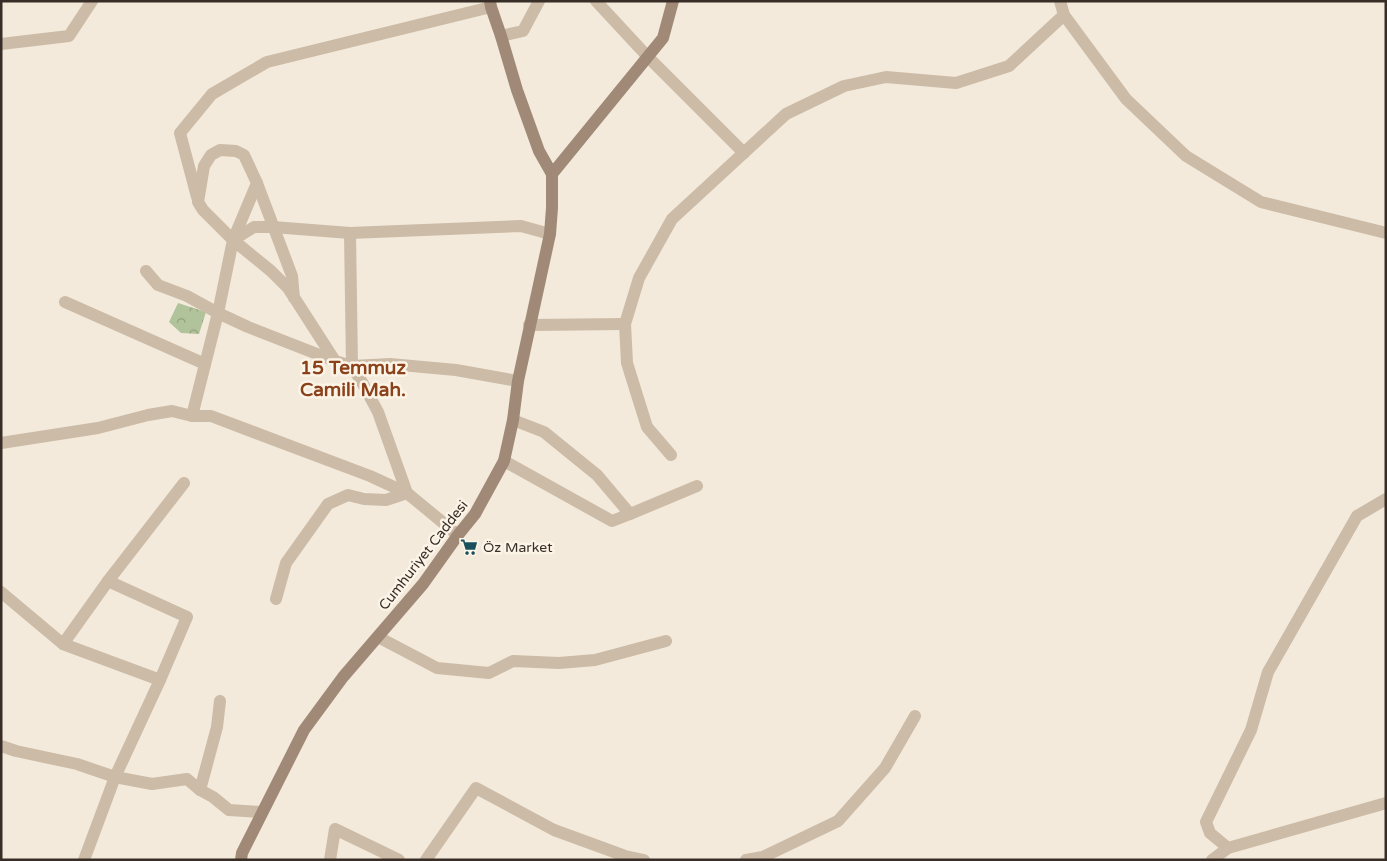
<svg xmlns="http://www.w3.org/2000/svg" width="1387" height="861" font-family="'Varela Round',sans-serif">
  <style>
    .forest { fill: url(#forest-crowns) }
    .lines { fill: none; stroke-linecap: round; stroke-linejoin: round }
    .street { stroke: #ccbba6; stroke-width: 12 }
    .secondary { stroke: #a08a77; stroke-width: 12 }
    .labels { text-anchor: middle; stroke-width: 5; stroke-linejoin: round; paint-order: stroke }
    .poi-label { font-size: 14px; fill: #382e27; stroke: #fbf4e7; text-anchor: start }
    .street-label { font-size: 14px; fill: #382e27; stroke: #fbf4e7 }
    .district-label { font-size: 19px; font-weight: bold; fill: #8b421b; stroke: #fbf4e7 }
  </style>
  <defs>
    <pattern id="forest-crowns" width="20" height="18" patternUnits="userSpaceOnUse" patternTransform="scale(1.25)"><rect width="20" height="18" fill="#b1c39a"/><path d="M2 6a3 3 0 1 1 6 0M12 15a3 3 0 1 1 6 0" fill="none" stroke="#919f7e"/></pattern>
  </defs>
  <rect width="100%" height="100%" fill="#f3eadb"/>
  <polygon class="forest" points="178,303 206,312 199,334 181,333 169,322"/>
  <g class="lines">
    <g class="street">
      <polyline points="596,1 648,57 744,153"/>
      <polyline points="1060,1 1064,15 1126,99 1186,156 1261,202 1386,233"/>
      <polyline points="501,36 523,31 539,1"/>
      <polyline points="1,44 69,36 92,1"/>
      <polyline points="197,197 180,133 212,94 267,62 491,7"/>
      <polyline points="350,233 352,366 390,364 456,370 518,381"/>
      <polyline points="233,240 254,227 273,227 350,233 521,226 550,234"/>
      <polyline points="146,271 158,285 187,296 218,313 248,327 335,361"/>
      <polyline points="294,298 292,276 257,183 244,155 236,151 220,150 211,155 204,166 198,202 203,210 233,240 271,271 288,288 335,361 352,366 363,384 378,412 407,493 458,535"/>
      <polyline points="65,302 205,364"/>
      <polyline points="529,325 625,324"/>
      <polyline points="192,416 218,313 233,240 257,183"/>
      <polyline points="513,420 544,432 597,475 630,514 697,486"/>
      <polyline points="1,443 98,428 148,415 172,411 192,416 211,416 370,476 407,493 386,500 364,499 348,495 328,504 286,563 276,599"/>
      <polyline points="671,455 647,427 627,363 625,324 639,278 672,219 786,114 844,86 886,77 956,83 1009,66 1064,15"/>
      <polyline points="504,461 612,521 630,514"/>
      <polyline points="1,592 63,644 160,680"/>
      <polyline points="378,637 437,668 489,673 513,661 559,663 595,660 666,641"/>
      <polyline points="63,644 108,581"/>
      <polyline points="1,746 16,751 77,764 115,777 152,784 187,779 200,790 213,797 229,810 262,812"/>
      <polyline points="200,790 217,727 220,701"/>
      <polyline points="1228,848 1210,833 1206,822 1251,730 1268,672 1357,516 1386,499"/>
      <polyline points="84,860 115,777 160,680 187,617 108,581 184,483"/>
      <polyline points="330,860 335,829 399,860"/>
      <polyline points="426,860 476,788 554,830 625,856 644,860"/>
      <polyline points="746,860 763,857 838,821 885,768 915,716"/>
      <polyline points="1212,860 1228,848 1386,803"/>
    </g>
    <g class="secondary">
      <polyline points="490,1 491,7 501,36 517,90 539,151 552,174"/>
      <polyline points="552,174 663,38 673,1"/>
      <polyline points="241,860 242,853 304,730 343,677 423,584 458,535 475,514 504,461 513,420 518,381 550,234 552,208 552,174"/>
    </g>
  </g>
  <defs>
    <g id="supermarket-bare" transform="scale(1.35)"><path d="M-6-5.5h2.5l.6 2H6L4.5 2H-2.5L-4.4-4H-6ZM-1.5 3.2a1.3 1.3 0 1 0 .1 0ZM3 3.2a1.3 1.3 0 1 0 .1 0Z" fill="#1a505c" stroke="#fbf4e7" stroke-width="2.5" paint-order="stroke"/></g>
  </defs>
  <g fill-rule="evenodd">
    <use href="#supermarket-bare" x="469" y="547"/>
  </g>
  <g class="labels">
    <g class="poi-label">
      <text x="483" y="552">Öz Market</text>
    </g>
    <g class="street-label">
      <text transform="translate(423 555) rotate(-52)" y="5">Cumhuriyet Caddesi</text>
    </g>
    <g class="district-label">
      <text x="353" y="374">15 Temmuz<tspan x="353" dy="22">Camili Mah.</tspan></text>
    </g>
  </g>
  <rect width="1387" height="861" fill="none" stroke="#382e27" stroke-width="5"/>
</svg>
